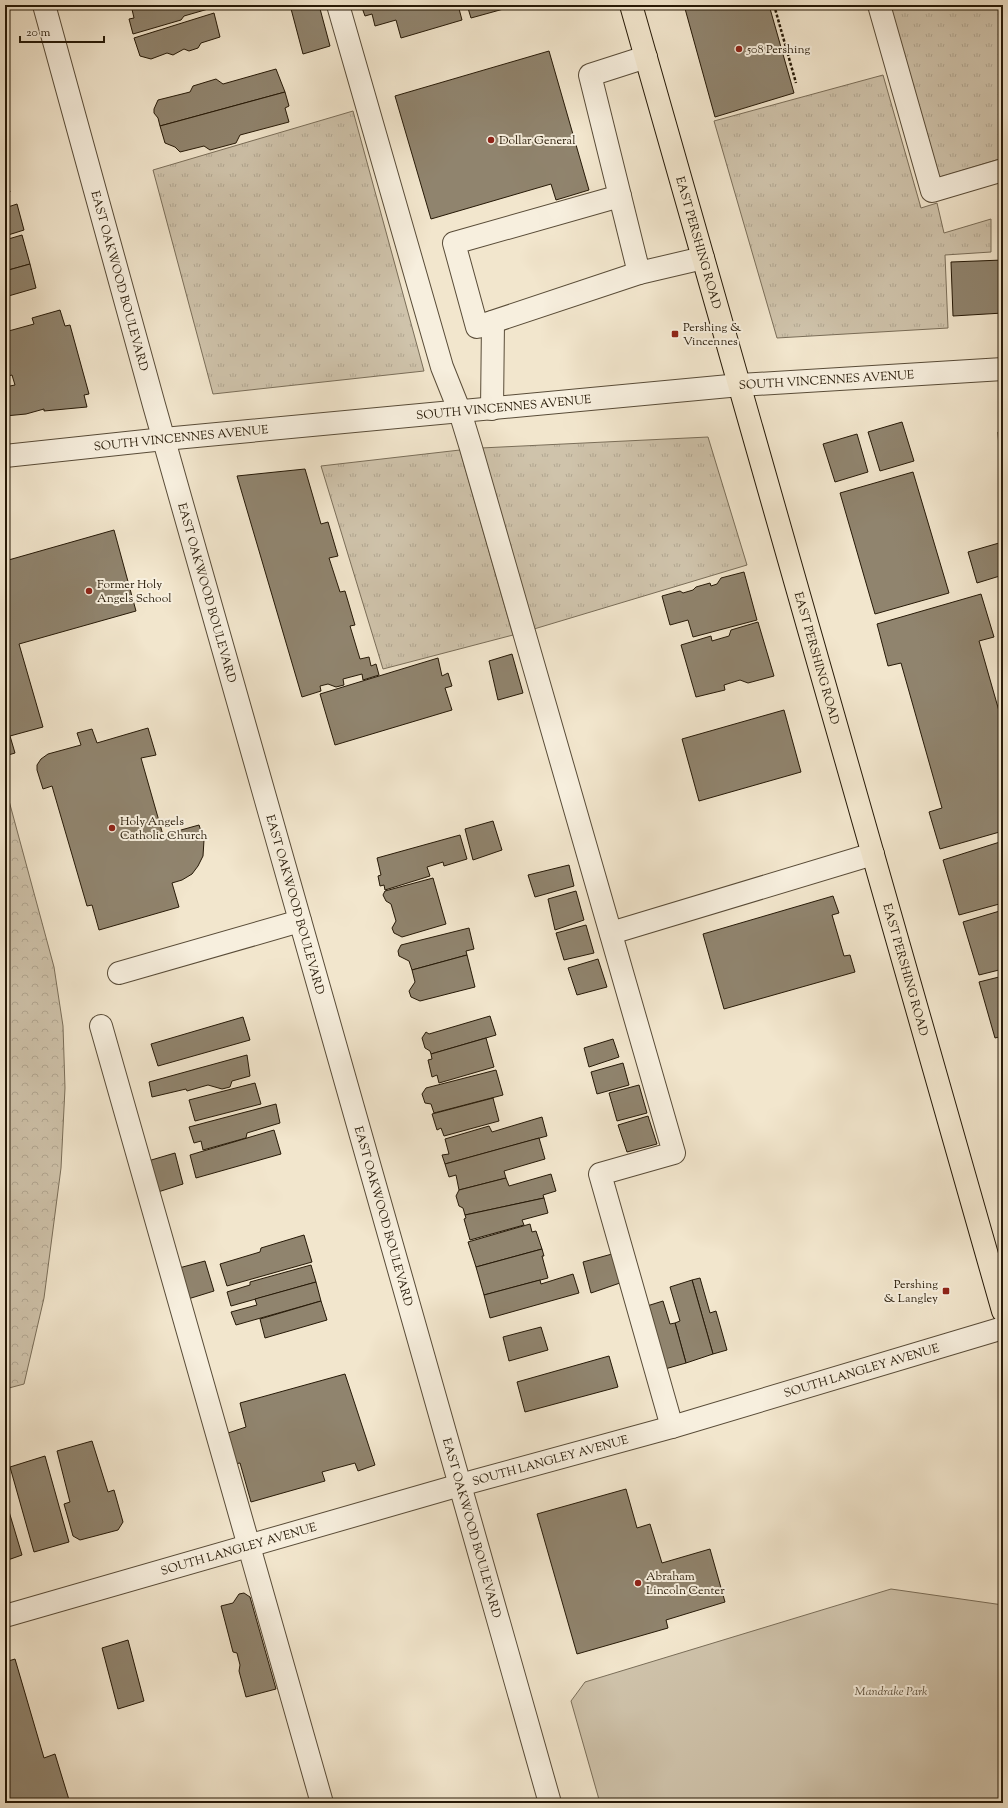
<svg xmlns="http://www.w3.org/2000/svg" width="1008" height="1808" font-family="'Sorts Mill Goudy',serif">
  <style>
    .grass { fill: url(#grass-tufts); stroke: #7a6e59 }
    .forest { fill: url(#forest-crowns); stroke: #7a6e59 }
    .pitch { fill: #cfc3ab; stroke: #7a6e59 }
    .building { fill: #90846e; stroke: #261907 }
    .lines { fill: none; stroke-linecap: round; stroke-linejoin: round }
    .minor-casing { stroke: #594c38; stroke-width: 24 }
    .major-casing { stroke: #261907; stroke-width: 24 }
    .path { stroke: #261907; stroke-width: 2.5; stroke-dasharray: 3 2; stroke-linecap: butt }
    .minor { stroke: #f7efde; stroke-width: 22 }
    .major { stroke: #f2e6cd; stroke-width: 22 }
    .poi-dot { fill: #8f2418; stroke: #f7efde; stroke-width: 1.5 }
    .labels { text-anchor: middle; stroke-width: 4; stroke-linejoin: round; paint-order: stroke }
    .poi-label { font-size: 12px; fill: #261907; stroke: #f7efde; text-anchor: start }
    .street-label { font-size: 12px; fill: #261907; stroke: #f7efde }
    .park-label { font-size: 12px; font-style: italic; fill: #594c38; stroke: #f7efde }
  </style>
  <defs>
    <pattern id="grass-tufts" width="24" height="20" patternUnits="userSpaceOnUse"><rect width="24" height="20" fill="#cfc3ab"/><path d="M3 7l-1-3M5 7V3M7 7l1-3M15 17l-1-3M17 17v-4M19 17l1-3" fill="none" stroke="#b2a792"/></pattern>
    <pattern id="forest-crowns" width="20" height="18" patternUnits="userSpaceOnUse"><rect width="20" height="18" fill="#cfc3ab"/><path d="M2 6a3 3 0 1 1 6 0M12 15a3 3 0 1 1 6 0" fill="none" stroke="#b2a792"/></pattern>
  </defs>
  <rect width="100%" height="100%" fill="#f2e6cd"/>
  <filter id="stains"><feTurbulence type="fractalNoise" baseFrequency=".005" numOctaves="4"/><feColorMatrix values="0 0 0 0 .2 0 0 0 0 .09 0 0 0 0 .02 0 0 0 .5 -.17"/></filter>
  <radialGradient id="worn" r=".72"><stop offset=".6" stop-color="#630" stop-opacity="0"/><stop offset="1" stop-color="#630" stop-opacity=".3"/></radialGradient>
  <g class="grass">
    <polygon points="888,5 1003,5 1003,158 937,178"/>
    <polygon points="883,75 921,208 937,203 944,233 991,219 991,252 945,255 948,328 777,338 714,121"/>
    <polygon points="353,111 424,371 213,394 153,170"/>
    <polygon points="708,437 747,565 534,629 481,448"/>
    <polygon points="460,450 513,635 383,669 321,466"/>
  </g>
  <polygon class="forest" points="5,786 54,967 63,1026 65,1088 61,1168 44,1298 24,1384 9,1388 5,1400"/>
  <polygon class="pitch" points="891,1589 1003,1605 1003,1803 600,1803 571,1701 585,1682"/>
  <g class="building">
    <polygon points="131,5 222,5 184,16 181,20 133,34 129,19 134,18"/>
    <polygon points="290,5 319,5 330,46 303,54"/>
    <polygon points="361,5 458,5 462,20 401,38 396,20 375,26 372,14 365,16"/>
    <polygon points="467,5 518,5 471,18"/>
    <polygon points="684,5 769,5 794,93 715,117"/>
    <polygon points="214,13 220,37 201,43 198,48 189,51 184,49 173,55 167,53 151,59 140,56 134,38"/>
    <polygon points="549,51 589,190 556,200 551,184 431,219 395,96"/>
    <polygon points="276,69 285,92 160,126 158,118 154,113 154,109 158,100 190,92 193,86 216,79 223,84"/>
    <polygon points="285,92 289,106 285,108 289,122 240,135 236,143 210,150 204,146 180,152 175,147 165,143 160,126"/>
    <polygon points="5,176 10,192 5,193"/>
    <polygon points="17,204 24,230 5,236 5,208"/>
    <polygon points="22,235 30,264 5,271 5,240"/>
    <polygon points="1003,260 1003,313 953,316 951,262"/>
    <polygon points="30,264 36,288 5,297 5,271"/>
    <polygon points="60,310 65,326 70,325 89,394 84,395 87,407 44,411 44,409 26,414 5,416 5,387 15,385 12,375 5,377 5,332 34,324 32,318"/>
    <polygon points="902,422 914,461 880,471 868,432"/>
    <polygon points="1003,431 1003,485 1001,485 998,432"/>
    <polygon points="857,434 868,472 835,482 823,444"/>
    <polygon points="305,469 321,524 328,522 338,556 329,558 340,592 345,591 355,625 350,626 360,659 369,657 371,666 376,664 379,675 363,680 362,674 343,679 344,685 336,687 328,684 320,686 321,691 302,697 237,476"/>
    <polygon points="913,472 949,593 875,614 840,493"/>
    <polygon points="114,530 136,611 19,644 43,727 10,736 15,753 5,756 5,561"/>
    <polygon points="999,543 1003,557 1003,575 977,583 968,552"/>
    <polygon points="744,572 757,620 693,637 688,620 670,625 662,596 680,591 683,593 693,590 696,587 710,583 711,586 717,584 721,578"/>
    <polygon points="981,594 994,637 979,641 1003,725 1003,831 940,849 929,812 942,808 901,663 888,666 877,624"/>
    <polygon points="758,622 774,676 748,683 740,680 724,685 725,690 696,697 681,645 711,636 712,641 729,636 731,630"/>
    <polygon points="512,654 523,693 498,700 489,661"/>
    <polygon points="438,658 442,676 448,673 452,686 445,688 452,710 335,745 320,694"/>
    <polygon points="784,710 801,772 699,801 682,739"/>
    <polygon points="148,728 156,755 141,758 163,835 199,825 204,840 203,856 198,866 192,874 182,880 172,883 179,907 99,930 92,905 87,906 52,786 43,789 37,770 37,765 41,759 48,754 81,745 77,733 92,729 97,743"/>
    <polygon points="493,821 502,850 473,860 465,829"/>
    <polygon points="460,835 467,859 444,866 443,862 427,867 430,876 385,890 384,885 380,886 378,876 381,875 377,858"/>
    <polygon points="1003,841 1003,903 959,915 943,860"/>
    <polygon points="569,865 574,886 535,897 528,875"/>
    <polygon points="433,878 446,924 402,937 394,933 392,928 396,921 391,904 386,901 383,895 385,891"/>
    <polygon points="576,891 584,920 555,930 548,899"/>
    <polygon points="833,896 839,913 832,915 844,956 850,955 855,972 724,1009 703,934"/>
    <polygon points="1003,910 1003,969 979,975 963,922"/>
    <polygon points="586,925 594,953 564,960 556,933"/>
    <polygon points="469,928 474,949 466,951 467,955 412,970 409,961 399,956 398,951 401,945"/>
    <polygon points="467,955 475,987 420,1001 411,997 409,991 415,982 412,970"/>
    <polygon points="598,959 607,987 577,995 568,968"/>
    <polygon points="1003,976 1003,1036 995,1038 979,982"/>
    <polygon points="490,1016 496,1035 431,1054 430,1051 425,1048 422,1038 426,1032 429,1034"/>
    <polygon points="243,1017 250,1040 158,1066 151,1044"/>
    <polygon points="486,1038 494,1067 439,1083 437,1075 432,1077 428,1060 432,1059 431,1054"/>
    <polygon points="613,1039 619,1057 589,1067 584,1048"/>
    <polygon points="247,1055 250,1076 232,1081 230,1087 222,1089 208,1085 187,1091 186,1089 152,1097 149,1082"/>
    <polygon points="623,1063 629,1085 597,1094 591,1072"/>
    <polygon points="496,1070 503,1095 434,1113 431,1104 425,1103 422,1094 426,1088"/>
    <polygon points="255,1083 261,1104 195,1121 189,1100"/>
    <polygon points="639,1085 647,1113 617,1121 609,1093"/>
    <polygon points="493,1098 499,1121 444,1136 441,1128 437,1130 432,1114"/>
    <polygon points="276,1104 280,1123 247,1133 246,1138 203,1150 201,1141 194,1143 189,1127"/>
    <polygon points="648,1116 657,1144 627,1152 618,1125"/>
    <polygon points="542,1117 547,1136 445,1164 442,1155 449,1154 445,1139 489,1126 492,1132"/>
    <polygon points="274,1130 281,1154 196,1178 190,1155"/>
    <polygon points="539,1138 545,1159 504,1171 506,1178 459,1190 456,1175 449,1177 445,1164"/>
    <polygon points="175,1153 183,1184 158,1192 148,1161"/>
    <polygon points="551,1174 556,1191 543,1195 544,1198 465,1215 463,1208 459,1206 456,1196 459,1190 506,1178 509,1186"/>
    <polygon points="544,1198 548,1213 522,1220 524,1225 470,1240 464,1219 466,1218 465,1215"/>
    <polygon points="530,1224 532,1232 536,1231 542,1249 476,1267 468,1242"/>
    <polygon points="304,1235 312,1262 227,1286 220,1264 260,1252 261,1248"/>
    <polygon points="542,1249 544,1256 542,1256 548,1278 484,1295 476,1267"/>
    <polygon points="612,1254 620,1283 591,1293 583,1262"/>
    <polygon points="205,1261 214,1291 188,1299 179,1268"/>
    <polygon points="311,1265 316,1282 231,1306 227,1292 250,1285 250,1282"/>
    <polygon points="573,1274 579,1293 490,1318 484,1295 540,1280 541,1284"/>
    <polygon points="700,1278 710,1313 716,1311 727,1350 713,1354 692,1280"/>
    <polygon points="692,1280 713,1354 686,1363 675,1323 680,1321 670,1287"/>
    <polygon points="316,1282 321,1301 236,1325 231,1312 257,1305 255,1299"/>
    <polygon points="321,1301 327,1320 265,1338 260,1319"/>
    <polygon points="663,1301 670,1324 675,1323 686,1363 665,1369 647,1306"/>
    <polygon points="541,1327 548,1350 509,1361 503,1337"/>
    <polygon points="609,1356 618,1387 525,1412 517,1382"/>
    <polygon points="345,1374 375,1465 358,1471 355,1463 322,1472 325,1481 251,1502 240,1463 234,1464 225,1434 246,1427 240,1403"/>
    <polygon points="92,1441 108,1492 114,1490 123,1522 118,1530 80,1540 73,1536 64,1504 70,1502 57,1451"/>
    <polygon points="45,1456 69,1542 34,1552 10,1467"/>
    <polygon points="626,1489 637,1528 650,1524 662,1563 710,1549 725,1602 666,1620 668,1628 577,1654 537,1514"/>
    <polygon points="5,1498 22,1555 5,1561"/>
    <polygon points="244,1593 250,1597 276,1689 246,1697 239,1671 240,1665 237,1653 233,1652 221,1606 233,1603 239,1594"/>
    <polygon points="128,1640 144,1701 118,1709 102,1648"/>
    <polygon points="15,1659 44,1758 55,1754 70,1803 5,1803 5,1662"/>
  </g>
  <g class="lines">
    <g class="minor-casing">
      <g id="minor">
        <path id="s1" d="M44,5L154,405L550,1803"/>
        <polyline points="338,5 442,367 460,412 471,448 674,1153 600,1174 672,1427"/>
        <polyline points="879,5 932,191 1003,170"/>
        <polyline points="646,57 590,75 639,273 703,258"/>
        <polyline points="620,196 454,243 477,327 639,273"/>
        <polyline points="492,409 493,322"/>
        <path id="s2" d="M5,456L164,439L740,385L1003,369"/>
        <polyline points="611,933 873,854"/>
        <polyline points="119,973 300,921"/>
        <polyline points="101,1026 322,1803"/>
        <path id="s3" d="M5,1616L460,1485L672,1427L1003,1328"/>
      </g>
    </g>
    <g class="major-casing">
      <g id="major">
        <path id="s4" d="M631,5L1003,1311"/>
      </g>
    </g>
    <polyline class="path" points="774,5 796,83"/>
    <use href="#minor" class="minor"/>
    <use href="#major" class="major"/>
  </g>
  <g class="poi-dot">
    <circle cx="739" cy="49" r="4"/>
    <circle cx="491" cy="140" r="4"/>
    <rect x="671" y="330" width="8" height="8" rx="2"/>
    <circle cx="89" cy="591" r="4"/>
    <circle cx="112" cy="828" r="4"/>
    <rect x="942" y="1287" width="8" height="8" rx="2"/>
    <circle cx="638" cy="1583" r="4"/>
  </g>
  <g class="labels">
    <g class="poi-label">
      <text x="747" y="53">508 Pershing</text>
      <text x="499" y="144">Dollar General</text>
      <text x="683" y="331">Pershing &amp;<tspan x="683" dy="14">Vincennes</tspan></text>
      <text x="97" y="588">Former Holy<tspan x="97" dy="14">Angels School</tspan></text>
      <text x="120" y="825">Holy Angels<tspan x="120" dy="14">Catholic Church</tspan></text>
      <text x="938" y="1288" text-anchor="end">Pershing<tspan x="938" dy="14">&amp; Langley</tspan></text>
      <text x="646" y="1580">Abraham<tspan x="646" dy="14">Lincoln Center</tspan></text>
    </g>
    <g class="street-label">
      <text dy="4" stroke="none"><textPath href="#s4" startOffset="247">EAST PERSHING ROAD</textPath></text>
      <text dy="4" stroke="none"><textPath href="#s1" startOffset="286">EAST OAKWOOD BOULEVARD</textPath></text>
      <text dy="4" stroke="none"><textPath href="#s2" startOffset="825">SOUTH VINCENNES AVENUE</textPath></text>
      <text dy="4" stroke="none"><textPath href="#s2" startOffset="501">SOUTH VINCENNES AVENUE</textPath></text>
      <text dy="4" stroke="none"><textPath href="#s2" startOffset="177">SOUTH VINCENNES AVENUE</textPath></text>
      <text dy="4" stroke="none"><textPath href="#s1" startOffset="610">EAST OAKWOOD BOULEVARD</textPath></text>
      <text dy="4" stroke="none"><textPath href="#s4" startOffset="679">EAST PERSHING ROAD</textPath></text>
      <text dy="4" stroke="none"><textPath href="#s1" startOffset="934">EAST OAKWOOD BOULEVARD</textPath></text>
      <text dy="4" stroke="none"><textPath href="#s4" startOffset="1003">EAST PERSHING ROAD</textPath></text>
      <text dy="4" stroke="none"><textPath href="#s1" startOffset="1258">EAST OAKWOOD BOULEVARD</textPath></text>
      <text dy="4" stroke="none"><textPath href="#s3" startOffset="891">SOUTH LANGLEY AVENUE</textPath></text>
      <text dy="4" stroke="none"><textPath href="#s3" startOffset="567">SOUTH LANGLEY AVENUE</textPath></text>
      <text dy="4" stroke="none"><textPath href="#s1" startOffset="1582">EAST OAKWOOD BOULEVARD</textPath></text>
      <text dy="4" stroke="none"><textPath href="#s3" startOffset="243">SOUTH LANGLEY AVENUE</textPath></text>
    </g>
    <g class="park-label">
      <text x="891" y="1695">Mandrake Park</text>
    </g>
  </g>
  <rect width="1008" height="1808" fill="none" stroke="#f2e6cd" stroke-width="20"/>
  <rect x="6" y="6" width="996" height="1796" fill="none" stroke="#261907" stroke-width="2"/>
  <rect x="10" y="10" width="988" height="1788" fill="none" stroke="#261907"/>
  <path d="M20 36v6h84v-6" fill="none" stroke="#261907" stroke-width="2"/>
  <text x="26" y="36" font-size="12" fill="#261907" stroke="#f7efde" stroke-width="3" paint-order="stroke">20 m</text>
  <rect width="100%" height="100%" filter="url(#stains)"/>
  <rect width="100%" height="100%" fill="url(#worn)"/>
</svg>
